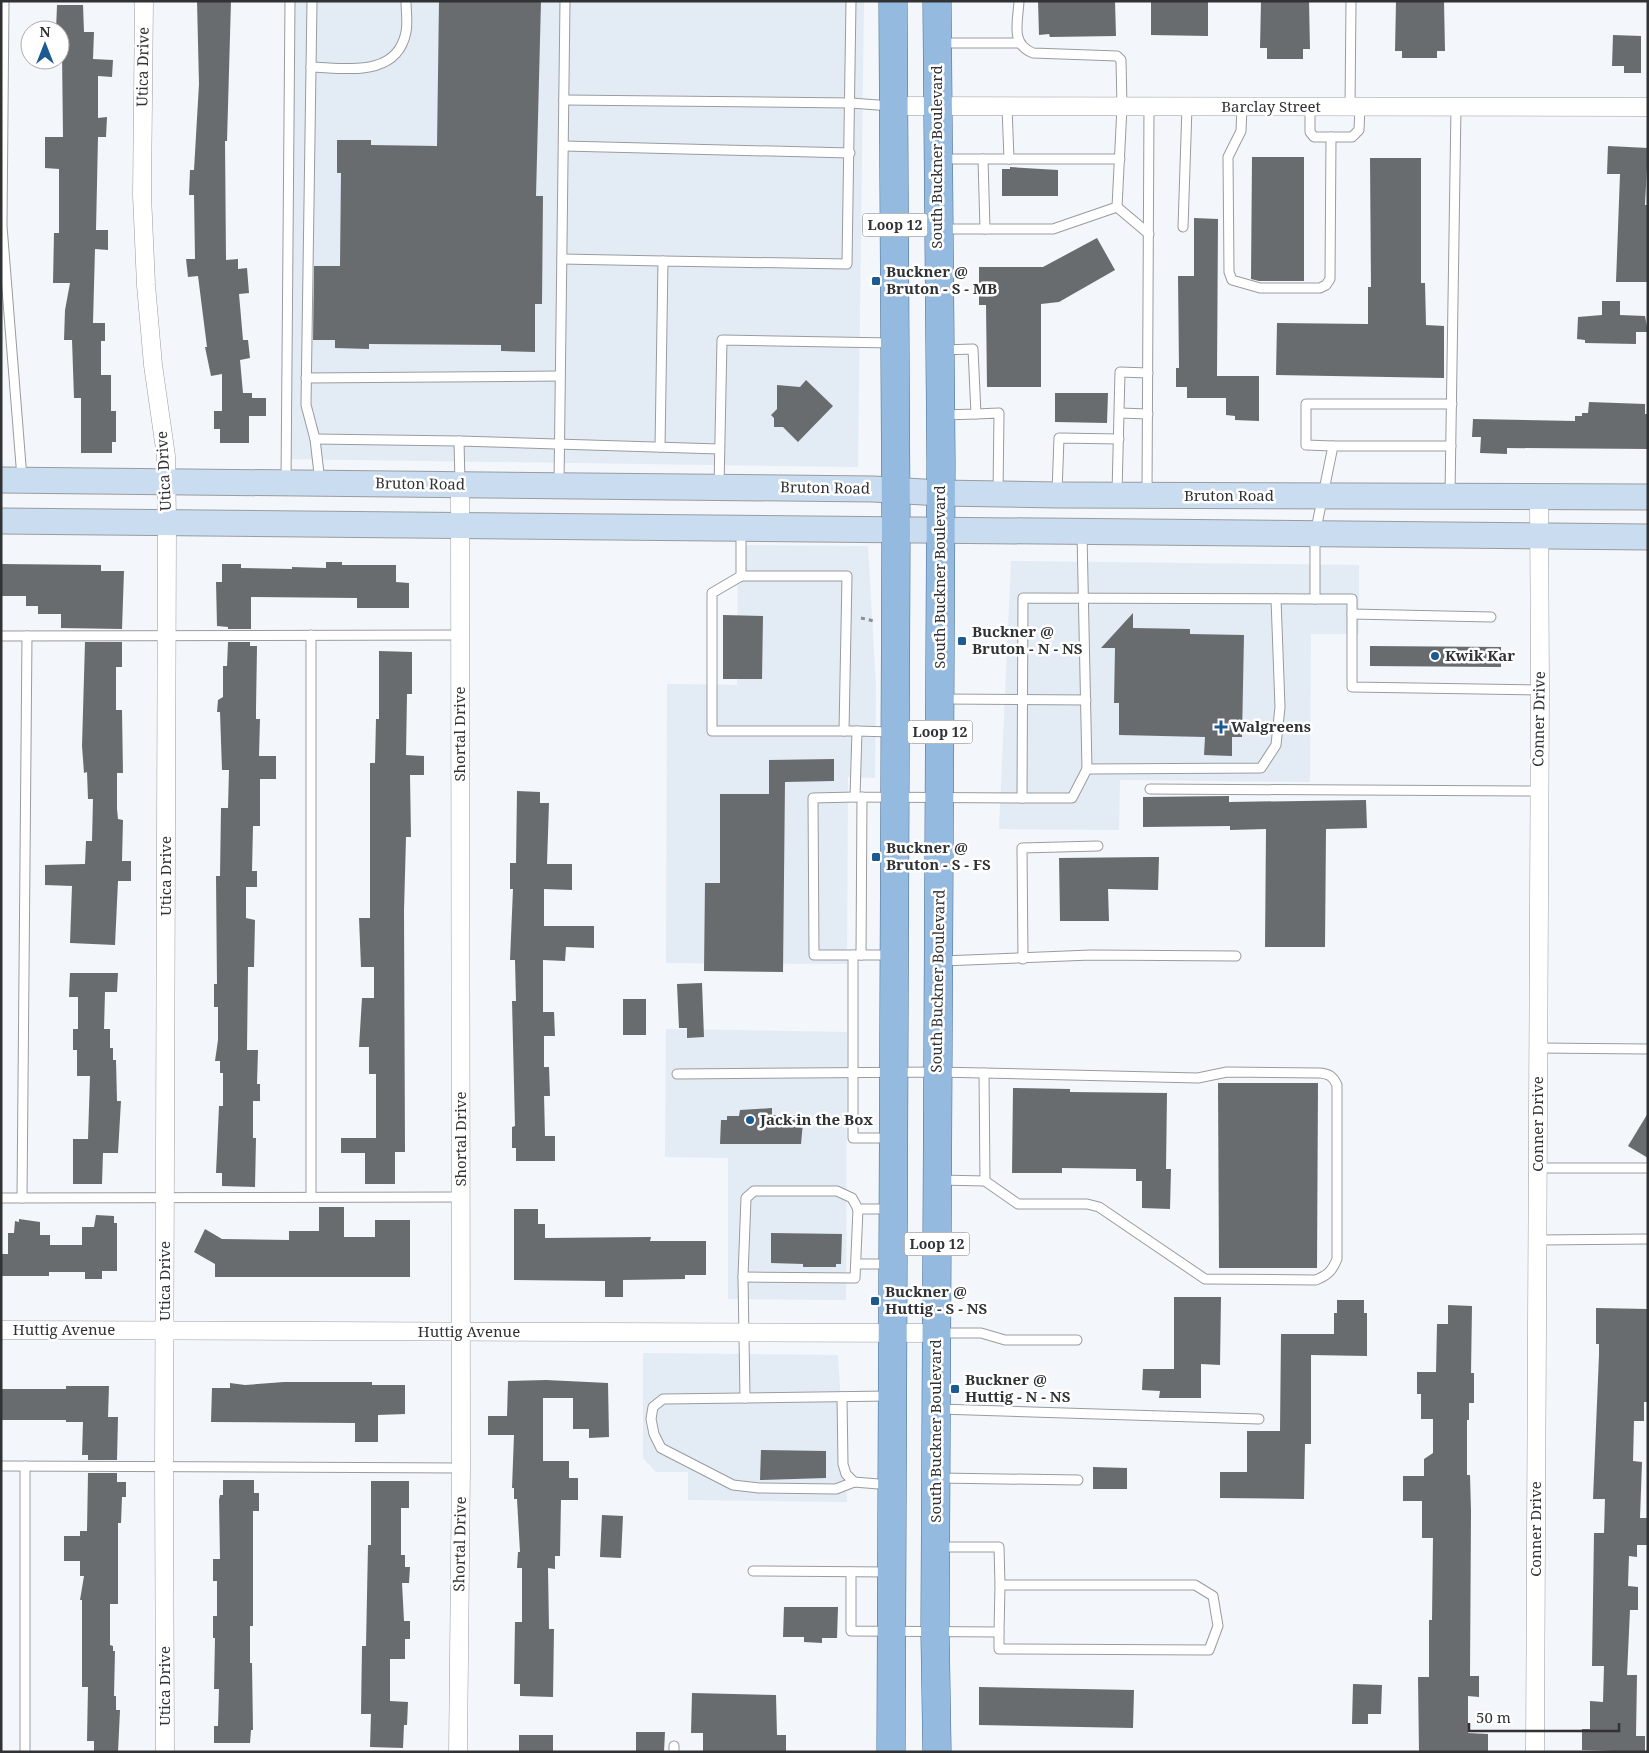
<svg xmlns="http://www.w3.org/2000/svg" width="1649" height="1753" font-family="'Noto Serif',serif">
  <style>
    .built { fill: #e3ebf4 }
    .building { fill: #696c6f }
    .lines { fill: none; stroke-linecap: round; stroke-linejoin: round }
    .service-casing { stroke: #999c9f; stroke-width: 11 }
    .minor-casing { stroke: #999c9f; stroke-width: 19 }
    .secondary-casing { stroke: #999c9f; stroke-width: 27 }
    .primary-casing { stroke: #446c95; stroke-width: 29 }
    .path { stroke: #8c8e91; stroke-width: 3; stroke-dasharray: 4 4; stroke-linecap: butt }
    .service { stroke: #fff; stroke-width: 9 }
    .minor { stroke: #fff; stroke-width: 18 }
    .secondary { stroke: #cadcef; stroke-width: 25 }
    .primary { stroke: #95badf; stroke-width: 28 }
    .poi-dot { fill: #1d5a91; stroke: #fff; stroke-width: 2 }
    .labels { text-anchor: middle; stroke-width: 5; stroke-linejoin: round; paint-order: stroke }
    .shield { fill: #fff; stroke: #6f7071; stroke-width: 1 }
    .shield-label { font-size: 14px; font-weight: bold; fill: #313234 }
    .street-label { font-size: 15px; fill: #313234; stroke: #fff }
    .poi-label { font-size: 15px; font-weight: bold; fill: #313234; stroke: #fff; text-anchor: start }
  </style>
  <rect width="100%" height="100%" fill="#f3f6fa"/>
  <g class="built">
    <polygon points="290,1 864,1 858,467 284,459"/>
    <polygon points="738,545 868,546 876,687 875,778 848,777 847,964 666,963 667,684 737,685"/>
    <polygon points="1011,561 1359,565 1359,634 1311,634 1310,782 1120,780 1119,830 999,829"/>
    <polygon points="666,1029 847,1032 846,1300 728,1299 728,1158 665,1157"/>
    <polygon points="643,1353 838,1355 847,1502 688,1500 688,1472 656,1472 643,1458"/>
  </g>
  <g class="building">
    <polygon points="197,1 231,1 227,141 225,141 226,260 238,259 238,269 247,268 249,293 239,294 243,340 248,340 250,358 240,360 243,393 252,393 252,398 266,398 266,416 249,416 249,443 220,443 220,429 214,429 214,411 222,411 222,374 211,376 205,347 207,347 198,276 188,277 186,259 195,259 194,195 189,195 190,170 194,170 199,84"/>
    <polygon points="439,1 541,1 536,196 543,196 542,304 535,304 535,352 501,351 501,345 369,344 369,349 335,348 335,340 313,340 314,266 340,266 341,173 337,173 337,140 371,140 371,145 437,146"/>
    <polygon points="1038,1 1115,1 1116,36 1050,37 1049,34 1039,35"/>
    <polygon points="1151,1 1208,1 1208,36 1151,35"/>
    <polygon points="1261,1 1309,1 1310,49 1303,49 1303,59 1267,59 1267,48 1260,48"/>
    <polygon points="1396,1 1444,1 1445,51 1437,51 1437,58 1402,58 1402,51 1395,51"/>
    <polygon points="57,5 83,5 84,32 94,32 93,59 113,60 112,77 98,76 98,118 107,117 106,137 98,137 96,230 108,230 108,250 95,249 93,323 105,323 105,341 101,341 101,375 111,375 111,411 116,411 116,442 112,442 112,453 81,453 81,398 74,398 72,340 64,340 65,310 70,283 53,283 54,233 59,233 59,169 45,168 45,137 63,137 62,53 60,30 56,30"/>
    <polygon points="1613,35 1641,36 1641,73 1624,73 1624,66 1612,66"/>
    <polygon points="1608,146 1648,148 1645,205 1648,205 1648,282 1616,282 1620,174 1607,174"/>
    <polygon points="1252,157 1304,157 1304,281 1259,281 1251,279"/>
    <polygon points="1370,158 1421,158 1421,283 1425,283 1426,325 1444,326 1444,378 1276,375 1277,323 1368,324 1368,287 1371,287"/>
    <polygon points="1010,167 1058,170 1058,196 1002,196 1002,169 1010,169"/>
    <polygon points="1194,218 1218,219 1217,376 1259,376 1259,421 1235,420 1235,416 1226,415 1226,398 1187,398 1187,387 1176,387 1176,368 1179,368 1178,276 1194,276"/>
    <polygon points="1097,238 1115,270 1059,302 1041,304 1041,387 987,387 986,305 979,305 979,267 1043,267"/>
    <polygon points="1602,301 1620,301 1620,315 1645,316 1648,332 1636,332 1636,344 1585,343 1585,340 1577,339 1578,317 1602,315"/>
    <polygon points="806,380 833,406 798,442 783,427 774,427 774,418 771,415 777,409 777,385 800,387"/>
    <polygon points="1055,393 1108,393 1107,423 1055,422"/>
    <polygon points="1589,402 1645,404 1645,414 1648,414 1648,449 1507,448 1507,454 1480,453 1481,437 1472,437 1473,419 1575,421 1575,416 1582,416 1582,413 1588,413"/>
    <polygon points="326,562 342,562 342,565 396,565 396,582 409,583 409,608 357,608 357,598 251,597 251,629 228,629 228,627 217,626 216,582 222,582 222,564 241,564 241,568 292,569 292,567 326,568"/>
    <polygon points="2,564 101,565 101,571 124,571 122,629 61,628 61,614 38,614 38,606 26,606 26,596 2,596"/>
    <polygon points="1133,613 1133,628 1190,629 1190,634 1244,635 1242,737 1232,737 1232,756 1204,755 1205,737 1119,735 1119,703 1114,703 1115,648 1101,648"/>
    <polygon points="723,615 763,616 762,679 723,679"/>
    <polygon points="85,642 122,642 122,667 116,667 116,710 122,710 123,773 117,773 117,809 118,819 123,820 122,861 131,861 131,881 118,881 115,945 70,943 72,886 45,885 45,865 85,864 86,841 92,841 93,799 88,799 87,772 84,773 82,746"/>
    <polygon points="228,642 250,642 250,646 257,646 256,709 256,719 260,719 259,756 276,756 276,779 260,779 260,826 253,826 252,871 257,871 257,887 246,887 246,918 255,920 254,967 248,967 247,1050 258,1050 257,1084 260,1084 260,1101 253,1101 253,1138 256,1138 255,1187 222,1186 222,1173 216,1173 219,1106 223,1106 223,1073 220,1073 220,1061 215,1061 218,1040 218,1007 214,1007 214,984 217,984 216,876 220,876 221,808 228,808 229,770 222,770 220,712 217,712 218,700 223,697 223,666 227,666"/>
    <polygon points="1370,646 1501,647 1501,667 1370,666"/>
    <polygon points="379,651 412,652 412,694 407,694 406,755 424,756 424,775 410,775 411,837 406,837 404,911 405,1152 395,1152 395,1184 365,1184 365,1153 341,1153 341,1138 376,1138 376,1074 369,1074 369,1047 359,1047 362,998 374,998 374,967 361,967 359,918 370,918 370,763 375,763 376,719 379,719"/>
    <polygon points="834,759 834,781 785,782 783,972 704,971 705,883 720,883 720,794 769,794 769,760"/>
    <polygon points="517,791 540,792 540,803 549,803 547,864 572,864 572,890 544,889 544,926 594,926 594,948 566,947 565,961 543,960 543,1012 554,1012 555,1036 544,1036 544,1067 549,1067 550,1096 544,1096 545,1136 555,1136 555,1161 516,1161 516,1148 512,1148 512,1127 515,1126 512,1001 516,1001 515,960 510,960 513,889 510,889 510,863 516,863"/>
    <polygon points="1229,796 1229,802 1366,800 1367,828 1326,829 1325,947 1265,947 1266,829 1230,830 1230,826 1143,827 1143,797"/>
    <polygon points="1151,857 1159,857 1158,890 1108,889 1109,921 1060,921 1059,858"/>
    <polygon points="70,973 118,973 117,992 105,992 104,1029 110,1029 110,1048 113,1048 113,1060 116,1060 117,1101 121,1101 118,1153 103,1153 102,1184 73,1184 73,1139 88,1139 90,1076 77,1076 77,1050 73,1050 73,1029 78,1029 78,997 69,997"/>
    <polygon points="702,983 704,1037 687,1038 687,1028 679,1028 677,984"/>
    <rect x="623" y="999" width="23" height="36"/>
    <polygon points="1218,1083 1318,1083 1317,1268 1219,1268"/>
    <polygon points="1013,1088 1070,1089 1070,1092 1167,1093 1166,1169 1171,1169 1170,1209 1142,1208 1142,1181 1136,1181 1136,1169 1062,1168 1062,1173 1012,1173"/>
    <polygon points="772,1108 772,1115 800,1115 800,1122 803,1122 801,1144 720,1144 721,1120 727,1120 727,1116 739,1116 740,1110"/>
    <polygon points="1648,1113 1648,1158 1628,1146"/>
    <polygon points="319,1207 344,1207 344,1237 375,1237 375,1220 410,1220 410,1277 215,1277 215,1264 194,1252 205,1229 222,1239 289,1240 289,1231 319,1231"/>
    <polygon points="514,1209 538,1209 538,1224 545,1224 545,1238 651,1237 650,1241 706,1241 706,1275 685,1275 685,1279 623,1280 623,1297 605,1297 605,1281 514,1280"/>
    <polygon points="96,1215 114,1216 114,1223 117,1223 117,1271 102,1271 102,1279 85,1279 85,1272 49,1272 49,1276 1,1276 1,1254 8,1254 8,1233 14,1233 15,1221 19,1222 19,1219 40,1222 40,1235 50,1235 50,1245 82,1245 82,1227 94,1227"/>
    <polygon points="771,1233 842,1234 841,1264 836,1264 836,1267 803,1267 803,1264 771,1263"/>
    <polygon points="1174,1297 1221,1297 1220,1365 1201,1364 1201,1398 1159,1398 1160,1391 1142,1390 1143,1369 1174,1369"/>
    <polygon points="1337,1300 1364,1300 1364,1313 1367,1313 1367,1356 1311,1355 1311,1444 1305,1444 1304,1499 1220,1498 1220,1472 1247,1472 1247,1431 1280,1431 1281,1334 1334,1334 1334,1313 1337,1313"/>
    <polygon points="1448,1305 1472,1306 1471,1373 1474,1373 1474,1403 1469,1403 1469,1420 1467,1420 1467,1475 1470,1475 1471,1511 1470,1676 1479,1676 1479,1697 1468,1696 1468,1733 1488,1734 1488,1751 1419,1752 1418,1677 1429,1677 1429,1620 1432,1620 1433,1538 1422,1538 1422,1501 1403,1501 1403,1476 1424,1476 1424,1459 1433,1453 1433,1419 1421,1419 1421,1394 1417,1394 1417,1372 1436,1372 1437,1324 1448,1324"/>
    <polygon points="1596,1308 1648,1309 1648,1402 1644,1402 1644,1421 1634,1421 1633,1461 1642,1462 1640,1518 1648,1518 1648,1545 1637,1545 1637,1557 1629,1556 1628,1586 1638,1587 1638,1610 1630,1610 1627,1675 1637,1675 1636,1736 1645,1736 1645,1752 1582,1750 1582,1729 1590,1729 1590,1701 1603,1702 1604,1666 1592,1666 1594,1533 1604,1533 1605,1499 1593,1499 1599,1355 1599,1344 1596,1344"/>
    <polygon points="546,1380 608,1383 609,1437 589,1438 589,1429 573,1429 573,1398 543,1398 543,1461 569,1461 569,1478 578,1478 578,1500 561,1500 560,1556 555,1556 555,1569 548,1568 549,1629 554,1629 553,1697 520,1696 520,1684 514,1684 515,1622 522,1622 522,1568 517,1568 518,1552 520,1552 517,1499 514,1499 514,1488 512,1488 514,1435 488,1435 488,1416 507,1416 508,1381"/>
    <polygon points="284,1382 372,1382 372,1385 405,1385 405,1414 378,1415 378,1442 355,1442 355,1423 211,1422 212,1388 230,1388 230,1383 245,1385"/>
    <polygon points="66,1386 109,1386 108,1417 118,1417 117,1460 88,1460 88,1455 82,1455 83,1422 66,1422 66,1420 1,1420 1,1389 66,1389"/>
    <polygon points="761,1450 826,1451 826,1478 760,1480"/>
    <polygon points="1093,1467 1127,1468 1127,1489 1093,1489"/>
    <polygon points="88,1473 117,1473 117,1482 126,1482 126,1497 122,1497 121,1523 118,1523 118,1604 110,1604 110,1645 113,1646 113,1651 115,1651 114,1696 116,1696 116,1710 120,1710 118,1752 94,1752 94,1741 87,1741 88,1687 82,1687 82,1600 80,1600 84,1576 80,1576 80,1561 64,1561 64,1536 80,1536 80,1531 87,1531"/>
    <polygon points="223,1480 254,1480 254,1493 259,1493 259,1511 253,1511 253,1626 250,1626 250,1663 252,1663 253,1730 251,1730 250,1743 214,1743 214,1726 218,1726 219,1689 214,1689 215,1638 213,1638 213,1616 217,1616 217,1581 213,1581 213,1559 220,1559 219,1500 220,1495 223,1495"/>
    <polygon points="371,1481 409,1481 409,1508 401,1508 401,1555 405,1555 405,1567 410,1567 409,1583 402,1583 404,1621 410,1621 410,1639 405,1639 405,1659 390,1659 390,1701 408,1702 407,1725 404,1725 403,1748 370,1747 371,1714 361,1714 362,1646 366,1646 368,1545 371,1545"/>
    <polygon points="602,1515 623,1516 621,1558 600,1557"/>
    <polygon points="784,1607 838,1607 837,1638 822,1638 822,1643 804,1642 804,1637 783,1637"/>
    <polygon points="1353,1684 1382,1685 1381,1714 1368,1714 1368,1724 1352,1724"/>
    <polygon points="979,1687 1134,1690 1133,1728 979,1725"/>
    <polygon points="692,1693 776,1695 777,1735 786,1735 786,1752 703,1752 703,1733 691,1733"/>
    <polygon points="636,1732 665,1732 664,1752 636,1752"/>
    <rect x="519" y="1735" width="34" height="17"/>
  </g>
  <g class="lines">
    <g class="service-casing">
      <g id="service">
        <polyline points="4,1 2,226 22,478"/>
        <polyline points="312,1 306,405 315,439 320,482"/>
        <polyline points="939,43 1018,43"/>
        <path d="M311,67C346,68 397,78 406,32C408,23 406,11 406,1"/>
        <polyline points="564,100 851,103 891,106"/>
        <polyline points="1242,107 1241,131 1228,157 1229,272 1232,280 1260,288 1320,288 1326,285 1330,279 1331,137 1352,137 1359,130 1360,107"/>
        <polyline points="1310,107 1310,132 1314,137 1331,137"/>
        <polyline points="1350,107 1351,1"/>
        <polyline points="564,146 850,153"/>
        <polyline points="942,159 1009,159 1007,107"/>
        <polyline points="983,159 985,229"/>
        <polyline points="1009,159 1120,159"/>
        <polyline points="1117,207 1149,234"/>
        <polyline points="1183,227 1187,107"/>
        <path d="M943,229H1053L1117,207L1122,107L1121,60L1117,56L1033,53C1010,44 1018,22 1019,1"/>
        <polyline points="562,259 663,261"/>
        <polyline points="942,350 973,349 976,414 942,415"/>
        <polyline points="306,378 560,376"/>
        <polyline points="1120,413 1148,414"/>
        <polyline points="976,414 999,413 998,492"/>
        <polyline points="315,439 459,441"/>
        <polyline points="1333,446 1306,445 1306,404 1452,404"/>
        <polyline points="1451,446 1333,446 1315,534 1315,599 1352,599 1352,687 1540,690"/>
        <polyline points="660,447 663,261 847,264 851,1"/>
        <polyline points="286,482 290,1"/>
        <polyline points="460,483 459,441 719,449"/>
        <polyline points="559,485 565,1"/>
        <polyline points="719,487 722,340 892,343"/>
        <polyline points="1057,492 1059,438 1119,439"/>
        <polyline points="1117,493 1120,372 1148,373"/>
        <polyline points="1147,493 1149,107"/>
        <polyline points="1450,494 1456,107"/>
        <polyline points="741,529 741,576 712,593 712,731 857,731 855,797 1022,798 1023,598 1315,599"/>
        <polyline points="1082,534 1087,769 1261,768 1276,745 1280,707 1276,599"/>
        <polyline points="741,576 847,576 844,731"/>
        <polyline points="1352,614 1491,617"/>
        <polyline points="1,636 460,635"/>
        <polyline points="944,699 1086,700"/>
        <polyline points="857,731 891,732"/>
        <polyline points="1150,789 1538,791"/>
        <polyline points="855,797 813,798 814,955 861,955 862,797"/>
        <polyline points="1022,798 1072,798 1087,769"/>
        <polyline points="853,955 853,1138 891,1138"/>
        <polyline points="861,955 891,955"/>
        <polyline points="1023,959 1022,848 1098,846"/>
        <polyline points="942,961 1091,955 1236,956"/>
        <polyline points="1538,1048 1648,1049"/>
        <polyline points="984,1073 985,1181"/>
        <path d="M677,1074L937,1072L1198,1078L1227,1072L1320,1073C1329,1074 1333,1076 1337,1085V1259C1332,1271 1328,1275 1316,1280L1205,1279L1099,1207L1087,1204H1018L985,1181L940,1180"/>
        <polyline points="1538,1168 1648,1168"/>
        <polyline points="311,1197 311,635"/>
        <polyline points="1,1198 461,1197"/>
        <polyline points="22,1198 27,636"/>
        <polyline points="1538,1240 1648,1239"/>
        <polyline points="857,1264 889,1264"/>
        <polyline points="743,1277 855,1278 858,1209"/>
        <polyline points="939,1333 981,1333 1005,1340 1077,1340"/>
        <polyline points="889,1396 663,1399 653,1407 651,1419 654,1434 661,1448 733,1485 759,1488 836,1489 854,1482 891,1485"/>
        <polyline points="842,1397 843,1464 846,1474 854,1482"/>
        <polyline points="745,1398 743,1277 746,1198 754,1191 837,1191 852,1198 858,1209 890,1209"/>
        <polyline points="939,1409 1259,1419"/>
        <polyline points="1,1466 461,1468"/>
        <polyline points="25,1466 25,1752"/>
        <polyline points="938,1478 1078,1480"/>
        <polyline points="753,1571 888,1572"/>
        <polyline points="851,1572 851,1631 999,1632 999,1649 1209,1650 1218,1626 1213,1596 1195,1585 1000,1585 999,1547 938,1547"/>
        <polyline points="999,1632 1000,1585"/>
        <polyline points="674,1746 674,1752"/>
      </g>
    </g>
    <g class="minor-casing">
      <g id="minor">
        <polyline points="144,1 142,195 146,285 153,365 166,456 167,523 164,1468 165,1752"/>
        <polyline points="894,106 1648,107"/>
        <polyline points="1,1330 936,1333"/>
        <polyline points="458,1752 461,1468 460,484"/>
        <polyline points="1535,1752 1540,690 1539,497"/>
      </g>
    </g>
    <g class="secondary-casing">
      <g id="secondary">
        <polyline points="1,480 873,489 940,493 1057,495 1648,497"/>
        <polyline points="1,521 1648,537"/>
      </g>
    </g>
    <g class="primary-casing">
      <g id="primary">
        <polyline points="937,1 941,463 935,1632 937,1752"/>
        <polyline points="891,1752 896,530 893,1"/>
      </g>
    </g>
    <polyline class="path" points="861,618 874,621"/>
    <use href="#service" class="service"/>
    <use href="#minor" class="minor"/>
    <use href="#secondary" class="secondary"/>
    <use href="#primary" class="primary"/>
  </g>
  <g class="poi-dot">
    <rect x="871" y="276" width="10" height="10" rx="2.5"/>
    <rect x="957" y="636" width="10" height="10" rx="2.5"/>
    <circle cx="1435" cy="656" r="5"/>
    <path d="M1218.5 719.5h5v5h5v5h-5v5h-5v-5h-5v-5h5z"/>
    <rect x="871" y="852" width="10" height="10" rx="2.5"/>
    <circle cx="750" cy="1120" r="5"/>
    <rect x="870" y="1296" width="10" height="10" rx="2.5"/>
    <rect x="950" y="1384" width="10" height="10" rx="2.5"/>
  </g>
  <g class="labels">
    <g class="shield">
      <rect x="862.5" y="213.5" width="65" height="23" rx="4"/>
      <rect x="907.5" y="720.5" width="65" height="23" rx="4"/>
      <rect x="904.5" y="1232.5" width="65" height="23" rx="4"/>
    </g>
    <g class="shield-label">
      <text x="895" y="230">Loop 12</text>
      <text x="940" y="737">Loop 12</text>
      <text x="937" y="1249">Loop 12</text>
    </g>
    <g class="street-label">
      <text transform="translate(143 67) rotate(-89)" y="5">Utica Drive</text>
      <text x="1271" y="112">Barclay Street</text>
      <text transform="translate(937 157) rotate(-90)" y="5">South Buckner Boulevard</text>
      <text transform="translate(164 471) rotate(-93)" y="5">Utica Drive</text>
      <text transform="translate(420 484) rotate(1)" y="5">Bruton Road</text>
      <text transform="translate(825 488) rotate(1)" y="5">Bruton Road</text>
      <text x="1229" y="501">Bruton Road</text>
      <text transform="translate(940 577) rotate(-90)" y="5">South Buckner Boulevard</text>
      <text transform="translate(1539 719) rotate(-89)" y="5">Conner Drive</text>
      <text transform="translate(460 734) rotate(-90)" y="5">Shortal Drive</text>
      <text transform="translate(166 876) rotate(-90)" y="5">Utica Drive</text>
      <text transform="translate(938 981) rotate(-89)" y="5">South Buckner Boulevard</text>
      <text transform="translate(1538 1124) rotate(-90)" y="5">Conner Drive</text>
      <text transform="translate(461 1139) rotate(-90)" y="5">Shortal Drive</text>
      <text transform="translate(165 1281) rotate(-90)" y="5">Utica Drive</text>
      <text x="64" y="1335">Huttig Avenue</text>
      <text x="469" y="1337">Huttig Avenue</text>
      <text transform="translate(936 1431) rotate(-90)" y="5">South Buckner Boulevard</text>
      <text transform="translate(1536 1529) rotate(-90)" y="5">Conner Drive</text>
      <text transform="translate(460 1544) rotate(-89)" y="5">Shortal Drive</text>
      <text transform="translate(165 1686) rotate(-90)" y="5">Utica Drive</text>
    </g>
    <g class="poi-label">
      <text x="886" y="277">Buckner @<tspan x="886" dy="17">Bruton - S - MB</tspan></text>
      <text x="972" y="637">Buckner @<tspan x="972" dy="17">Bruton - N - NS</tspan></text>
      <text x="1445" y="661">Kwik Kar</text>
      <text x="1231" y="732">Walgreens</text>
      <text x="886" y="853">Buckner @<tspan x="886" dy="17">Bruton - S - FS</tspan></text>
      <text x="760" y="1125">Jack in the Box</text>
      <text x="885" y="1297">Buckner @<tspan x="885" dy="17">Huttig - S - NS</tspan></text>
      <text x="965" y="1385">Buckner @<tspan x="965" dy="17">Huttig - N - NS</tspan></text>
    </g>
  </g>
  <rect width="1649" height="1753" fill="none" stroke="#313234" stroke-width="5"/>
  <g transform="translate(45 45)"><circle r="24" fill="#ffffff" stroke="#adadae"/>
  <path d="M0-4L9 19L0 12L-9 19Z" fill="#1d5a91"/>
  <text y="-8" font-size="14" font-weight="bold" text-anchor="middle" fill="#313234">N</text>
  </g>
  <path d="M1469 1723v8h150v-8" fill="none" stroke="#313234" stroke-width="2.5"/>
  <text x="1476" y="1723" font-size="15" fill="#313234" stroke="#ffffff" stroke-width="4" paint-order="stroke">50 m</text>
</svg>
